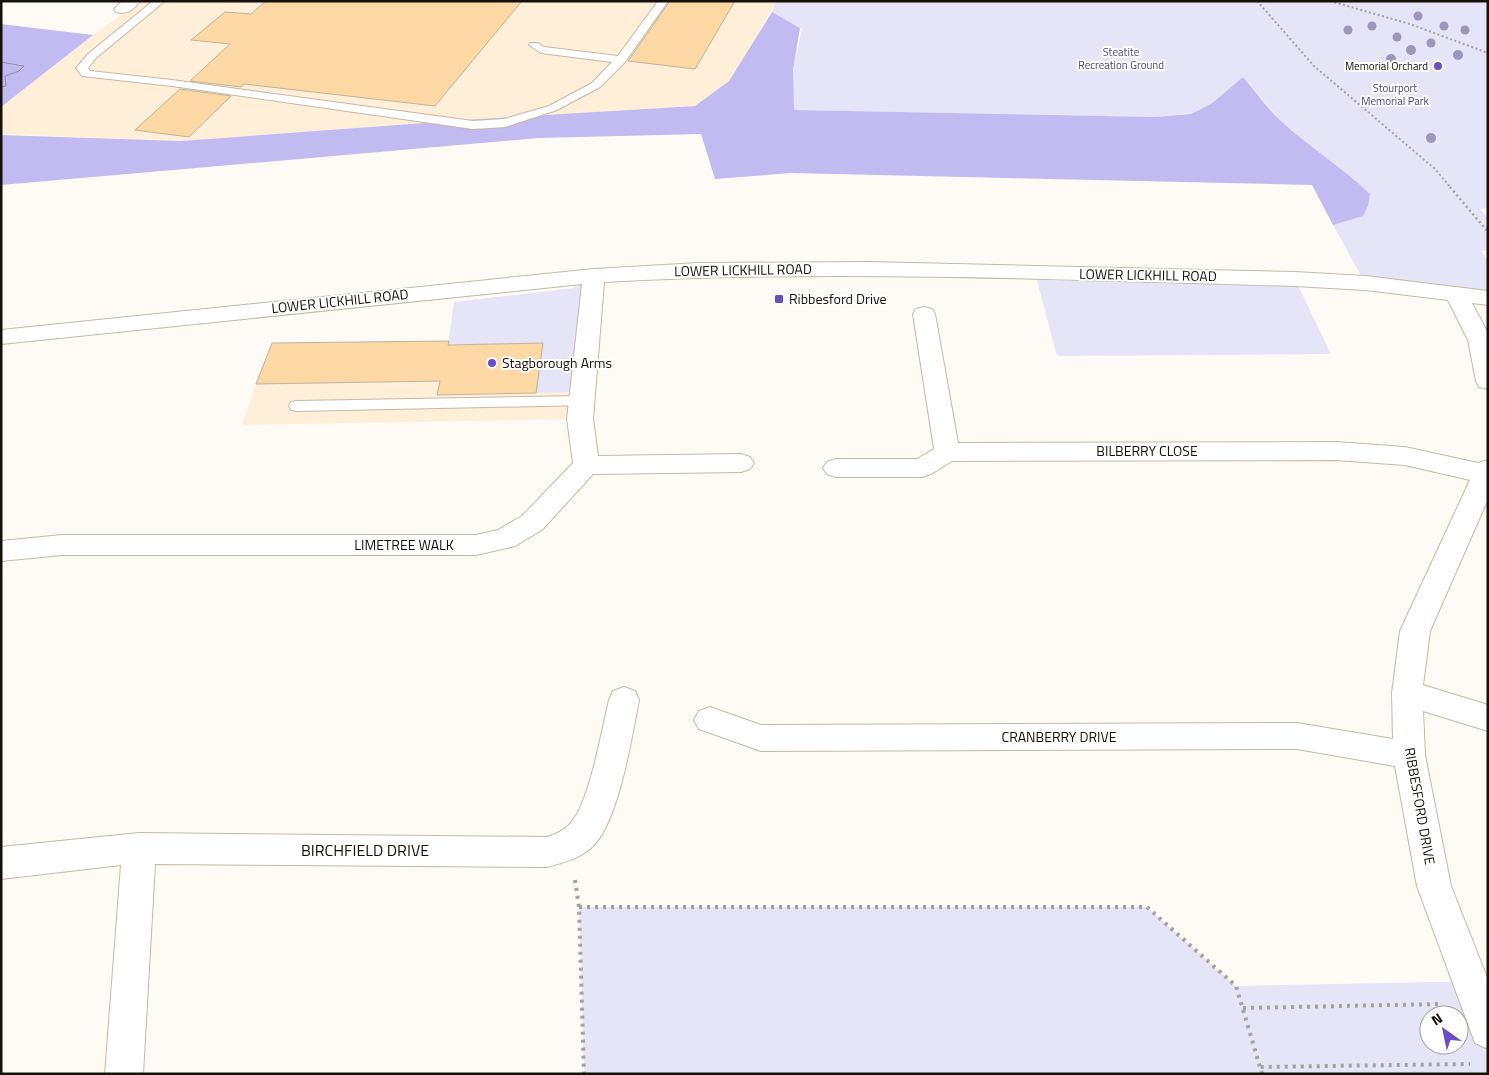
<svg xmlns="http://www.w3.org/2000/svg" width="1489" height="1075" font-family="'Titillium Web',sans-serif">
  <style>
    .built { fill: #ffefd9 }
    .green { fill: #e6e4f7; fill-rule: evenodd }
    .forest { fill: #c1bbf1 }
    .water { fill: #c0baf0; stroke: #8d87ab }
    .building { fill: #fcd8a5; stroke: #c0b29f }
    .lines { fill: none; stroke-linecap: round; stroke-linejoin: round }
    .lane-casing { stroke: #c6b8a5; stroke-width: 2 }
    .street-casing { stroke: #c6b8a5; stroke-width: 2 }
    .path-far2 { stroke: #a5a19b; stroke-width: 2; stroke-dasharray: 2 2.5; stroke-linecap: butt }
    .path-far1 { stroke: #a5a19b; stroke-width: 2.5; stroke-dasharray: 2 3; stroke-linecap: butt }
    .path { stroke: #a5a19b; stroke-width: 4; stroke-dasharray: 3 5; stroke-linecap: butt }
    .lane { fill: #fff; fill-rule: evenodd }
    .street { fill: #fff; fill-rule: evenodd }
    .tree { fill: #9e96b8 }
    .poi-dot { fill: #6a4dc6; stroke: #fff; stroke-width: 2 }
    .labels { text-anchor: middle; stroke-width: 4; stroke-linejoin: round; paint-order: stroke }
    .far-park-label { font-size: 11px; fill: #4f4385; stroke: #fff }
    .far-poi-label { font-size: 11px; fill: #151009; stroke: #fff; text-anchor: end }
    .street-label { font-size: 14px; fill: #151009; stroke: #fff }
    .poi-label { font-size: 14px; fill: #151009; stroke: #fff; text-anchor: start }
    .near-street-label { font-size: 16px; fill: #151009; stroke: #fff }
  </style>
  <rect width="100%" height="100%" fill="#fefbf6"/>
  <g class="built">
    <polygon points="142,1 777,1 729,81 695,106 479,119 181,141 1,134 1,107 93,35"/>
    <polygon points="440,381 437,395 581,392 580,419 242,425 256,384"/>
  </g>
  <g class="green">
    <polygon points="776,1 1488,1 1488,208 1480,209 1488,218 1488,250 1481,251 1488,260 1488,298 1365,283 1333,225 1363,216 1354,179 1317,152 1279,119 1243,77 1211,104 1191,114 1155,117 793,110 793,70 802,29 772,12"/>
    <polygon points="1035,273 1295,279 1331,354 1057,356"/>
    <polygon points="594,276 581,392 536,393 542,343 448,345 454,302 574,288"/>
    <path d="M579,907H1147L1236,986L1488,981V1074H584ZM1429,1015H1459V1045H1429Z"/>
  </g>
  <g class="forest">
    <path d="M772,12L800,28L793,70L794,110L1155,117L1191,114L1211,104L1243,77C1255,91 1267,108 1281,121C1309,147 1342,167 1370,194L1368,206L1363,216L1333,225L1312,185L791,173L715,179L701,134L539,138L1,185V135L181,141L479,119L695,106L729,81Z"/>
    <polygon points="1,24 93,35 1,107 1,87 6,86 5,76 19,71 23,65 1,62"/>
  </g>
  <polygon class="water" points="1,62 24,66 19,71 5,76 6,86 1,87"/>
  <g class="building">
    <polygon points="266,1 522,1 435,106 244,84 241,87 190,81 230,44 191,40 225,12 251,14"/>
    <polygon points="670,1 735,1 695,69 628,61"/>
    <polygon points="180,89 231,96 189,137 135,130"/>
    <polygon points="449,341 448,345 543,343 536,393 437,395 440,381 256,384 272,343"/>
  </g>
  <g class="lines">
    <g class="lane-casing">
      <g id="lane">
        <polygon points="153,1 165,1 96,58 88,68 90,71 172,80 473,121 504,119 549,106 592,83 612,62 541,53 529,45 530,43 538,43 544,47 618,56 658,1 668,1 625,62 600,87 557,110 505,127 473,129 172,86 82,76 76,68 88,54"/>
        <polygon points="581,396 587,397 589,401 587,405 297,411 291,410 289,406 291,402 297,401"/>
      </g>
    </g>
    <g class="street-casing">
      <g id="street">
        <path d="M122,1H140C134,10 126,15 116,12L114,9Z"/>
        <path d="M870,262L1295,272L1365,276L1488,291V305L1472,303L1488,333V389L1479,387L1476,381L1468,340L1448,300L1365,290L1295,286C1065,280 834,269 604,282L593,419L598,456L741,454L750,457L754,463L750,469L741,472L593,474L542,530L515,546L476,555H62L1,561V541L62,535H476L498,530L522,516L573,463L567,419L582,284L1,344V330L594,269L698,263Z"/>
        <polygon points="924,307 932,309 935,314 958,443 1336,442 1405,447 1478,463 1488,460 1488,499 1430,631 1423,685 1488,705 1488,731 1423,711 1425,755 1451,886 1488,980 1488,1049 1475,1043 1417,886 1395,766 1297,749 761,751 699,729 694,720 699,711 710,707 761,725 1297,723 1393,739 1392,693 1400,631 1470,480 1405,465 1336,460 952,461 931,474 922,477 836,477 827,474 823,468 827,462 836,459 917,459 934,449 913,314 916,309"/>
        <path d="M624,687L635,691L639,700C632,737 619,817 595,844C584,857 563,863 547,867L155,864L143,1074H105L121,865L1,879V847L139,833L547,837C557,834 567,829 573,820C590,798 602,729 609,700L613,691Z"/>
      </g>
    </g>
    <g class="path-far2">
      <polyline points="1257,1 1314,66 1435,169 1451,188"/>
      <polyline points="1330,1 1410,24 1488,53"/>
    </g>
    <polyline class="path-far1" points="1450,187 1488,232"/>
    <g class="path">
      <polyline points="575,880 579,907 584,1074"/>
      <polyline points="579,907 1147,907 1236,986 1260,1067"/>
      <polyline points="1243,1008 1440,1004"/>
      <polyline points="1262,1074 1260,1067 1470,1064"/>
    </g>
    <use href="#lane" class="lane"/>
    <use href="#street" class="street"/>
  </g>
  <g class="tree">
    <circle cx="1418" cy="16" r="4.5"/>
    <circle cx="1372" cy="26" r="4.5"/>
    <circle cx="1444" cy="26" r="4.5"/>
    <circle cx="1348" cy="30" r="4.5"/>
    <circle cx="1465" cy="30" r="4.5"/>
    <circle cx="1397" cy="37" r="4.5"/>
    <circle cx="1431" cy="43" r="4.5"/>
    <circle cx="1411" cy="50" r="5"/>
    <circle cx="1458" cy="55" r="5"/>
    <circle cx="1391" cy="59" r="5"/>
    <circle cx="1431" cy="138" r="5"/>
  </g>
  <g class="poi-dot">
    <circle cx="1438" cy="66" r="5"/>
    <rect x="774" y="294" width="10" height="10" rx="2.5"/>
    <circle cx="492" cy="363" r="5"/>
  </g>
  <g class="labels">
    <g class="far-park-label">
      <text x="1121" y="56">Steatite<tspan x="1121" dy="13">Recreation Ground</tspan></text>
      <text x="1395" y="92">Stourport<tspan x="1395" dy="13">Memorial Park</tspan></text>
    </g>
    <g class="far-poi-label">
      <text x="1428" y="70">Memorial Orchard</text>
    </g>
    <g class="street-label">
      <text transform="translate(743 270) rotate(-1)" y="5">LOWER LICKHILL ROAD</text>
      <text transform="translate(1148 275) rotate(1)" y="5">LOWER LICKHILL ROAD</text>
      <text transform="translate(340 301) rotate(-6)" y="5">LOWER LICKHILL ROAD</text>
      <text x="1147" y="456">BILBERRY CLOSE</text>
      <text x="404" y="550">LIMETREE WALK</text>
      <text x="1059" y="742">CRANBERRY DRIVE</text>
      <text transform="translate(1420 806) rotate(80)" y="5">RIBBESFORD DRIVE</text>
    </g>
    <g class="poi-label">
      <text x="789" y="304">Ribbesford Drive</text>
      <text x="502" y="368">Stagborough Arms</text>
    </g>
    <g class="near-street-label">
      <text x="365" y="856">BIRCHFIELD DRIVE</text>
    </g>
  </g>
  <rect width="1489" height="1075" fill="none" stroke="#151009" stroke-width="5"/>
  <g transform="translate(1444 1030) rotate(327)"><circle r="24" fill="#ffffff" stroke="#a19f9d"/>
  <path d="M0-4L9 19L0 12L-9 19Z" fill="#6a4dc6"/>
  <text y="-8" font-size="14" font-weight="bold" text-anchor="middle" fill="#151009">N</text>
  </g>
</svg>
